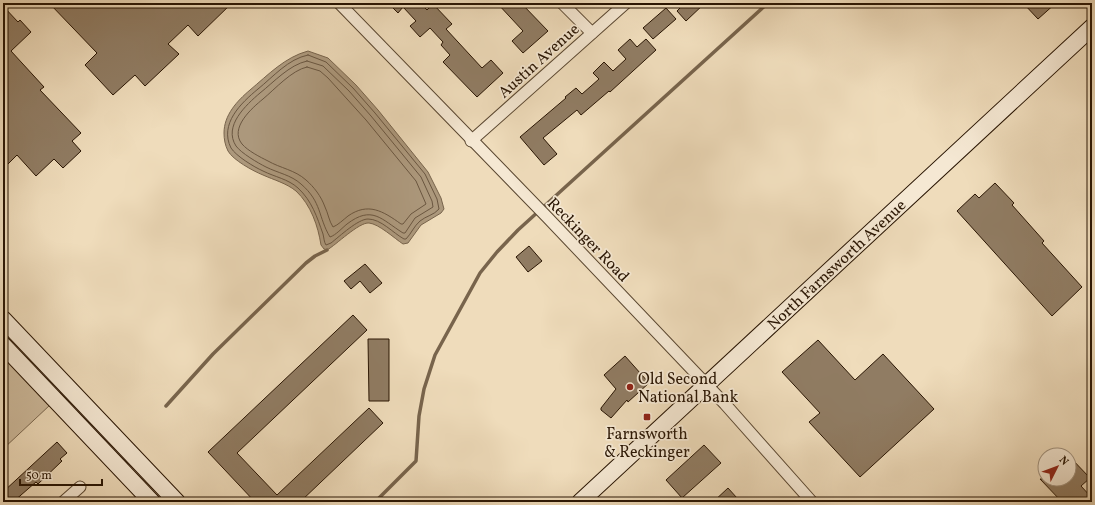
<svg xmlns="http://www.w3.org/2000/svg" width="1095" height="505" font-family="Vollkorn,serif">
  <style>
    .green { fill: #cdba9c; stroke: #7b6850 }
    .water { fill: #ac987c; stroke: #78644c }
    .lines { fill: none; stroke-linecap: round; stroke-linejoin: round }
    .shore { stroke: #6a5640; stroke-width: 1 }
    .stream { stroke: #78644c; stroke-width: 3.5 }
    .building { fill: #907c63; stroke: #291503 }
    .minor-casing { stroke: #5a4731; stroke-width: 13 }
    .secondary-casing { stroke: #291503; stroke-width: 18 }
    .minor { stroke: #f5e8d3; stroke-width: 11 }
    .secondary { stroke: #f5e8d3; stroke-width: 16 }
    .poi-dot { fill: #8f2418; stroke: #f5e8d3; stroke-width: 1.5 }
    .labels { text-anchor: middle; stroke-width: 3.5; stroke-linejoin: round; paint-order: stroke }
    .street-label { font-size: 16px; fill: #291503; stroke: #f5e8d3 }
    .poi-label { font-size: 16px; fill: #291503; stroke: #f5e8d3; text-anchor: start }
  </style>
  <rect width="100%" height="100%" fill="#efdcbb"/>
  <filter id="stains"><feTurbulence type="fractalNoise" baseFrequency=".005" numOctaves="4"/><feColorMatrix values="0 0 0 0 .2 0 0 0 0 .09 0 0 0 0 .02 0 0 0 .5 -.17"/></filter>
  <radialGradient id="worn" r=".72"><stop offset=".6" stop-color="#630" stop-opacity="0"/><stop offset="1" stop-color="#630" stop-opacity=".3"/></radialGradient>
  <g class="green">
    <polygon points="3,355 50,405 3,449"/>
    <polygon points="60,392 81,412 125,459 128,465 127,466 58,394"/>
  </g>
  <path class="water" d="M308,51L328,58L356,85L378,110L428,172L441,198L444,209L441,213L421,225L408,243L403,244C394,238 379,224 369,223C359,222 336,245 327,250L324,249L321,245C318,226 311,205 296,191C286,183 274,180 263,175C253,171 233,160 228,151C225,145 224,139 224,133C224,115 237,101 250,90C268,75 285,57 308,51Z"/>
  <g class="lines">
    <g class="shore">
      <path d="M308,55L326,62L353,88L375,113L425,174L437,199L439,209C434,215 426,216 420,221C414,226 411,234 406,239H404C393,233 381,219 368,219C358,219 340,236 331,243L326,245C324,242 324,238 323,234C317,217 312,201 298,188C288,179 275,177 263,171C254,167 236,156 231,148C219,124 241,103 258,89C273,77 288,59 308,55Z"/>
      <path d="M307,61L323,66L349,91L371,116L421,177L432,201L433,207L415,218L405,233H403C381,219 372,205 347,224C342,228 336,235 330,237C318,217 322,202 301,184C291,175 278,173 266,167C258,163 241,153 236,146C223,126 246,105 260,93C274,82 289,65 307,61Z"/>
      <path d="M307,67L320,71L328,78L366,120L416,181L426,204L411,214L403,224H401C383,211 368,202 348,216C343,220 338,225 333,227C329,221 328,213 325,207C321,196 314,187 306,180C295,170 280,168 268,161C260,157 248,151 242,144C229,128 252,108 263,99C275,89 292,70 307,67Z"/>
    </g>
    <g class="stream">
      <polyline points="166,406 213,354 306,263 315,256 327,250"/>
      <polyline points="375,502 416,461 419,416 424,389 435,355 480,273 497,252 518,230 768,3"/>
    </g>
  </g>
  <g class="building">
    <polygon points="49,3 232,3 198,36 188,25 168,44 179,54 145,86 135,75 113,95 85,65 97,53"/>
    <polygon points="388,3 420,3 427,10 433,4 452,24 446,29 482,68 491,60 503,73 477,97 443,62 450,55 441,45 443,42 430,28 420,37 410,26 416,21 403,7 398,13"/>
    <polygon points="497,3 521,3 548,31 523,53 512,41 523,31"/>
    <polygon points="685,3 705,3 686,21 677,11"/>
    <polygon points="1023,3 1056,3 1038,19"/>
    <polygon points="3,6 18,22 20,20 31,32 11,51 44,87 40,90 81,133 72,141 81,151 63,168 54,159 36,176 17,155 3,169"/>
    <polygon points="666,8 676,19 653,39 643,28"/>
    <polygon points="630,39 637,47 646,39 656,50 610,92 609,91 581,115 577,110 543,138 557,154 544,165 520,137 566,98 565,97 576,88 582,94 599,79 593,73 604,62 613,71 626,59 618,50"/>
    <polygon points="995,183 1014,203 1012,205 1044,241 1042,243 1082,287 1052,316 957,211 975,194 979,198"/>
    <polygon points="529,246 542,261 528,272 516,257"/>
    <polygon points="365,264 382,283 370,293 360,281 351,289 344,281"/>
    <polygon points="353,315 367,330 237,453 277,495 369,408 383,423 300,502 255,502 208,452"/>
    <polygon points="368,339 389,339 389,401 369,401"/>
    <polygon points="818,340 855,380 883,354 934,409 860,477 809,422 820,413 782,372"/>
    <polygon points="625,356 649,383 628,402 627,400 611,418 601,410 601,408 616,389 604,375"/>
    <polygon points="57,442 67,453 60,459 62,461 38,484 36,482 13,502 3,502 3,492"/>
    <polygon points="704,445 721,463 682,498 666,480"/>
    <polygon points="1069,456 1090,478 1081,486 1092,498 1092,502 1062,502 1040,479 1069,479"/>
    <polygon points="728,488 737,498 733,502 713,502"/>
  </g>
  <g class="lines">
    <g class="minor-casing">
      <g id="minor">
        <polyline points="339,3 547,217 725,404 812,502"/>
        <polyline points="562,3 592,33"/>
        <polyline points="471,141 626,3"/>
        <polyline points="63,502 80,487"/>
      </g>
    </g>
    <g class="secondary-casing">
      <g id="secondary">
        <polyline points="3,319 177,502"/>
        <polyline points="3,345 152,502"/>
        <polyline points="580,502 1092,27"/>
      </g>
    </g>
    <use href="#minor" class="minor"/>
    <use href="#secondary" class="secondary"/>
  </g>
  <g class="poi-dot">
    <circle cx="630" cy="387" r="4"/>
    <rect x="643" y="413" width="8" height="8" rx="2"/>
  </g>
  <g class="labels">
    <g class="street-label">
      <text transform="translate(538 60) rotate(-42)" y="6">Austin Avenue</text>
      <text transform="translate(589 239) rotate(46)" y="6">Reckinger Road</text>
      <text transform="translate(836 264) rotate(-43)" y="6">North Farnsworth Avenue</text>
    </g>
    <g class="poi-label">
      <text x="638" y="384">Old Second<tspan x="638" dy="18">National Bank</tspan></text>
      <text x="647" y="439" text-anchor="middle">Farnsworth<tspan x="647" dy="18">&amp; Reckinger</tspan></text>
    </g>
  </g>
  <rect width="1095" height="505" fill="none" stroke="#efdcbb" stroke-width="16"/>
  <rect x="4" y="4" width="1087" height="497" fill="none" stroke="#291503" stroke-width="2"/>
  <rect x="8" y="8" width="1079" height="489" fill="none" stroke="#291503"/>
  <g transform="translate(1057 467) rotate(48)"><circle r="19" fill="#f5e8d3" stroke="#a39480"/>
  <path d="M0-3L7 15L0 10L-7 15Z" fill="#8f2418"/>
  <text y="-6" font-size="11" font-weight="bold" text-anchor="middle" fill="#291503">N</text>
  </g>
  <path d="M20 479v6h82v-6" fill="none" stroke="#291503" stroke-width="2"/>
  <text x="26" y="479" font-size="12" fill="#291503" stroke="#f5e8d3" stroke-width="3" paint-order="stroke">50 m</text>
  <rect width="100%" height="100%" filter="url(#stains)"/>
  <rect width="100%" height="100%" fill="url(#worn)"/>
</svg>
